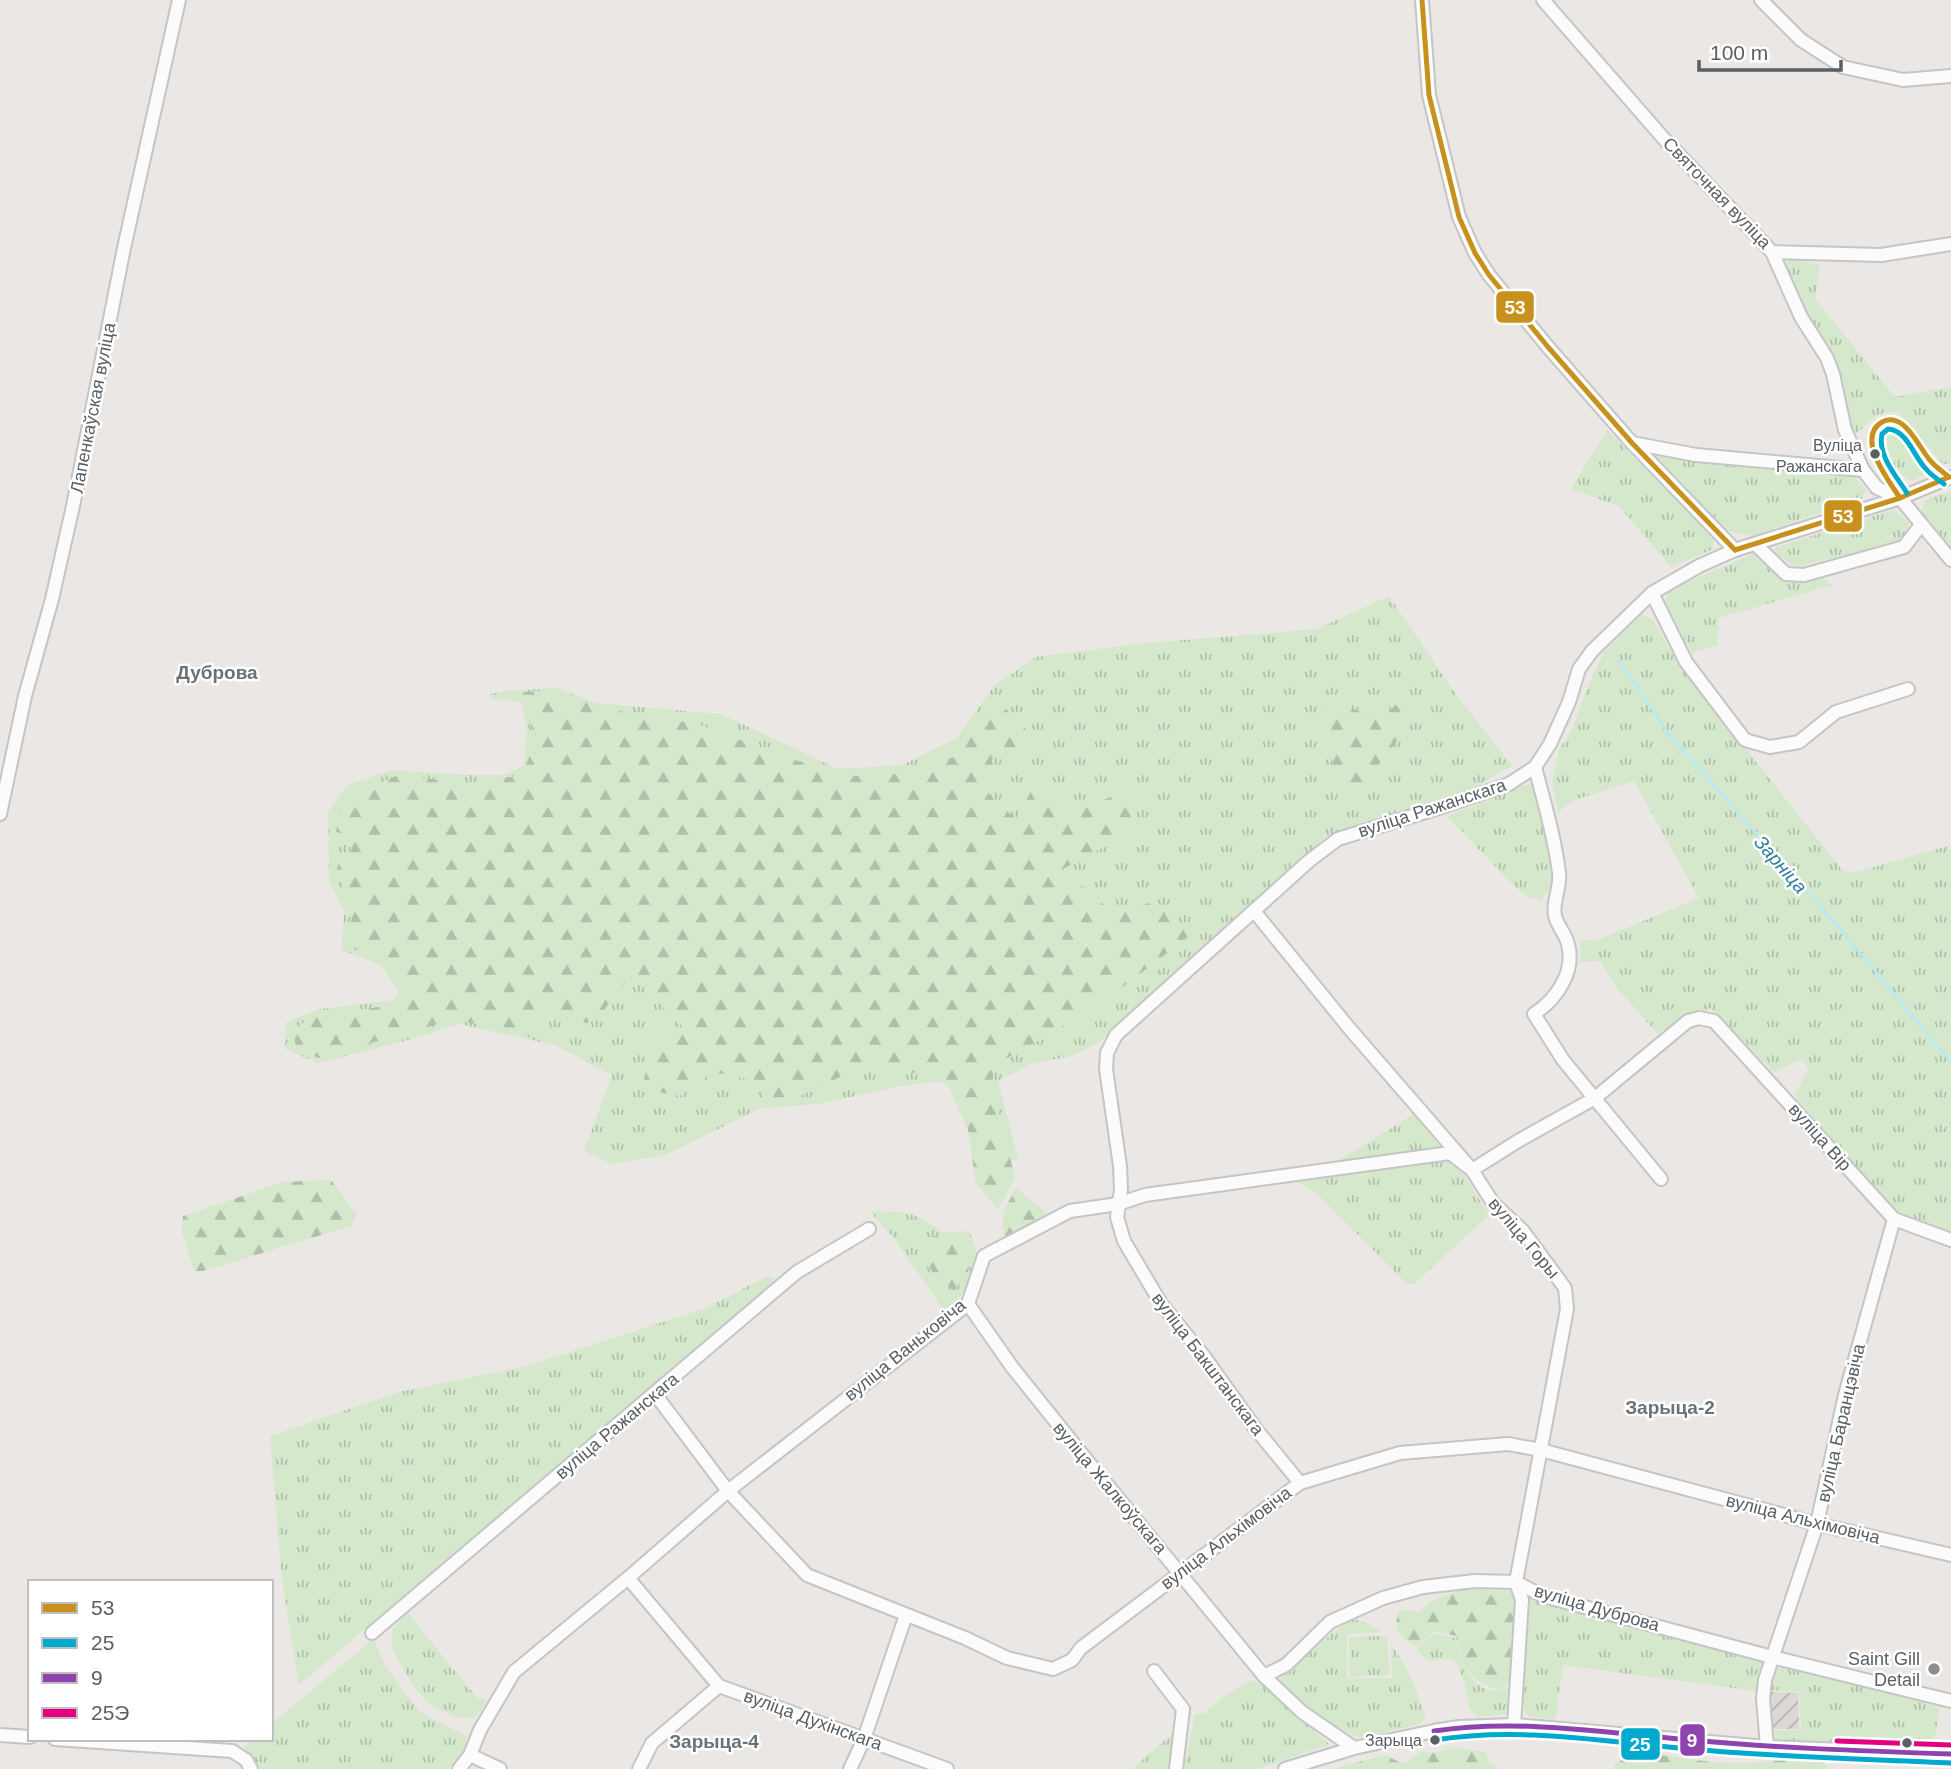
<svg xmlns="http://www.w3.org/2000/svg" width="1951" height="1769" font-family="Helvetica,sans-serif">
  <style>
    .industrial { fill: url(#industrial-furrows) }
    .grass { fill: url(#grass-tufts) }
    .forest { fill: url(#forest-firs) }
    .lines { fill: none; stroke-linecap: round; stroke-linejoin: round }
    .stream { stroke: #b5e9f7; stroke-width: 2.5 }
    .minor-casing { stroke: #c5c5c5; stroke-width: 16 }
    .minor { stroke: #fcfbfb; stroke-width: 12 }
    .bus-1-casing { stroke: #fff; stroke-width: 10 }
    .bus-2-casing { stroke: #fff; stroke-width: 10 }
    .bus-3-casing { stroke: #fff; stroke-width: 10 }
    .bus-4-casing { stroke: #fff; stroke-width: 10 }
    .bus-1 { stroke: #c8911e; stroke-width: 5 }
    .bus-2 { stroke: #00a9ce; stroke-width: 5 }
    .bus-3 { stroke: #8e44ad; stroke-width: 5 }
    .bus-4 { stroke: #e5007d; stroke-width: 5 }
    .bus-dot { fill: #595f63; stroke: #fff; stroke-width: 2.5 }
    .poi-dot { fill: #8c8f90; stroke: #fff; stroke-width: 2.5 }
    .labels { text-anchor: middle; stroke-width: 5; stroke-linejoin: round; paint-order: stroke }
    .bus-label { font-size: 16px; fill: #595f63; stroke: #fff; text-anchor: end }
    .street-label { font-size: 18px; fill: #595f63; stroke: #fff }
    .poi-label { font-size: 18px; fill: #595f63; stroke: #fff; text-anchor: end }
    .neighbourhood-label { font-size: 19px; font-weight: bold; fill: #6a7275; stroke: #fff }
    .water-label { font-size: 19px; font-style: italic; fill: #2e7d9e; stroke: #fff }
    .line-badge { stroke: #fff; stroke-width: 2.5 }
    .badge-label { font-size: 19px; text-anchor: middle; font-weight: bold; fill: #fff }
  </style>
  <defs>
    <pattern id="industrial-furrows" width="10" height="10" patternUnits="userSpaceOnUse" patternTransform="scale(1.75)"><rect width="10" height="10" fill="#dbd8d5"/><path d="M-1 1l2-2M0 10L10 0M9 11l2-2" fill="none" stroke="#b5b2b0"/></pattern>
    <pattern id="grass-tufts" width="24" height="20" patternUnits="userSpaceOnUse" patternTransform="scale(1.75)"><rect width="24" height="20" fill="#d5e8cc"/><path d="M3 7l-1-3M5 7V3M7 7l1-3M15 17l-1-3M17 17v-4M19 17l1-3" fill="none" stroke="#b0bfa9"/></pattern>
    <pattern id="forest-firs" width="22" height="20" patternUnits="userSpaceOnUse" patternTransform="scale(1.75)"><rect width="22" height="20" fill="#d5e8cc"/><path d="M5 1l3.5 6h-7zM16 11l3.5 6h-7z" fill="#b0bfa9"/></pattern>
  </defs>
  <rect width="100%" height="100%" fill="#eae7e4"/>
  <polygon class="industrial" points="1770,1692 1798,1693 1799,1729 1772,1729 1769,1705"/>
  <g class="grass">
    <path d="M1792,259L1820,265L1815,299L1895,397L1951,387V464H1943L1899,413C1874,409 1871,423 1854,435L1783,265Z"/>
    <path d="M1889,428L1899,429L1931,472L1911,481C1895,472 1887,457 1881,440Z"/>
    <polygon points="1607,430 1708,533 1713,540 1713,549 1671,567 1619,506 1571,489"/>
    <polygon points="1650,452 1689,461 1828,476 1854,476 1867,490 1862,498 1753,536 1727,530"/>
    <polygon points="1951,491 1951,548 1922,513 1924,502 1929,498"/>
    <polygon points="1892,510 1909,522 1904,541 1794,567 1773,551 1777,547"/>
    <path d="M1753,554C1782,579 1781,583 1820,576L1832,585L1719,618L1717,645L1692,653L1665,603L1667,594L1671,589Z"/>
    <polygon points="1389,596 1452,689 1512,766 1475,787 1326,837 1103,1040 1072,1056 1030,1064 998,1081 1018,1159 986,1172 946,1080 896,1087 820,1104 761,1108 665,1155 611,1164 584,1151 612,1075 554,1045 459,1024 412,1039 318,1063 285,1049 286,1022 320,1009 404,999 381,965 342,950 344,910 329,881 328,812 346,786 391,770 469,775 504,775 524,766 527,727 520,701 493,700 490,694 507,691 557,688 596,703 721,714 838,769 902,765 957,738 994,686 1036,657 1136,644 1317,629"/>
    <polygon points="1642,614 1653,620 1679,665 1843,871 1857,872 1947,846 1951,850 1951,1232 1896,1214 1794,1095 1809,1069 1801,1059 1774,1072 1710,1008 1657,1033 1617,988 1600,961 1580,962 1581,941 1600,939 1699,898 1634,781 1575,800 1558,812 1552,781 1559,750 1573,728 1585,693 1604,652"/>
    <polygon points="1531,783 1550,850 1551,889 1540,900 1527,896 1515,887 1447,816"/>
    <polygon points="1414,1114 1440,1146 1438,1150 1303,1170 1300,1167 1338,1161"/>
    <polygon points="1441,1159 1454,1160 1489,1215 1414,1284 1407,1284 1317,1194 1296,1181"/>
    <path d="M869,1211C904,1212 914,1210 943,1233L968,1231C989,1264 971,1289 945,1312L893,1237Z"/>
    <polygon points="768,1276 777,1280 299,1685 282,1581 270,1436 399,1392 523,1367 706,1308"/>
    <polygon points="1530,1597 1765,1660 1757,1691 1563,1665 1556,1716 1553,1720 1528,1716 1524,1710 1523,1703"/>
    <polygon points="407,1612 478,1699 487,1698 481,1711 473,1719 457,1717 432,1707 413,1686 392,1649 392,1630"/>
    <path d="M1353,1619L1366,1622L1382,1632L1347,1634V1678H1392L1391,1644C1408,1667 1417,1692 1426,1718L1420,1724L1362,1738C1329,1728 1306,1705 1281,1683L1282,1674C1308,1659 1326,1634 1353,1619Z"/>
    <path d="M1434,1633L1455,1638C1464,1667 1472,1699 1510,1688V1714L1478,1717L1469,1708L1466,1688L1457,1663L1448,1659L1428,1661L1417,1649Z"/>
    <polygon points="1387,1636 1390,1675 1350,1677 1349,1637"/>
    <polygon points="374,1639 385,1666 420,1712 466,1736 466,1747 449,1769 260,1769 244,1747 253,1739 271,1739 271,1724"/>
    <polygon points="1785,1667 1940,1707 1933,1747 1777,1742 1774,1737 1775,1730 1801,1730 1799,1692 1770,1690 1776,1670"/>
    <polygon points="1253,1680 1264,1686 1329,1744 1259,1769 1184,1769 1195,1714 1205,1714 1222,1697"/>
    <polygon points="1175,1731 1170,1769 1132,1769"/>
  </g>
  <g class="forest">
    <path d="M551,691L613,710L698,724L787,758L856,776L910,773L959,755L995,698L1025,728L1031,750L992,759L989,795L1016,819L1035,784L1058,797L1071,814L1131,788L1134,831L1063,869L1112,912L1154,902L1192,934L1111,996L1047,1036L994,1065L992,1084L1015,1178L998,1209L976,1184L963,1096L929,1074L859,1068L798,1097L767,1102L755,1081L713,1072L680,1096L654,1091L644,1079L654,1034L683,1027L631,975L604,1010L587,1023L542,1014L533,1038L455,1019L318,1058L296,1047L293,1031L309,1018L390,1005L405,985L372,955L347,947L354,904L336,874L340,857L352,848L351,836L336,832L340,811L365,790L398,775L472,784L521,775C524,767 530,758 532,749C536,731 527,709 515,697L496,698L505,693Z"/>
    <polygon points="1333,700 1376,719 1401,702 1416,716 1361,788 1343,789 1316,720"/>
    <polygon points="331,1180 357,1215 351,1226 203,1271 194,1271 182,1232 183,1216 283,1182"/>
    <path d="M1016,1188L1050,1216L1005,1236C998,1217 1007,1205 1016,1188Z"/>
    <polygon points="935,1236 962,1237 971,1245 968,1272 954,1291 922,1261 920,1247"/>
    <path d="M1463,1589L1514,1591L1518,1611L1511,1682C1504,1689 1499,1691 1490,1687C1466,1677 1462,1660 1456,1636L1434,1631L1416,1648C1400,1635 1391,1630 1400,1609L1419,1612L1431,1601Z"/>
    <polygon points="1454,1748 1486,1752 1490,1764 1500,1769 1331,1769 1385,1755 1403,1764 1421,1752 1435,1753"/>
    <path d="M1636,1752C1665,1755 1694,1761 1724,1763C1757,1765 1790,1757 1822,1759L1829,1769H1613L1616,1763Z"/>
  </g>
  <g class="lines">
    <polyline class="stream" points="1619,660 1668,733 1835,923 1951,1062"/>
    <g class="minor-casing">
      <g id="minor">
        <polyline points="1422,0 1429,95 1459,217 1475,253 1489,275 1548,347 1632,443 1735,550"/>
        <polyline points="1543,0 1665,140 1772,252 1881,255 1951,244"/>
        <polyline points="1761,0 1801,40 1843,67 1903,80 1951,76"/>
        <polyline points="1772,252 1801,317 1827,358 1833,374 1845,430 1863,470 1877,488 1900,498 1951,560"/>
        <polyline points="1632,443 1696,455 1863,470"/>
        <polyline points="1755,544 1786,574 1804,575 1904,547 1921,525"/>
        <polyline points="1652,593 1686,662 1745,740 1770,747 1799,742 1836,712 1908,689"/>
        <path d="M1535,767C1544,802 1555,838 1559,873C1561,887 1552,902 1555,916C1557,925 1564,932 1567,941C1577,970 1557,999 1534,1014L1563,1060L1661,1179"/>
        <polyline points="0,814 25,696 52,599 73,506 124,248 179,0"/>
        <polyline points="1254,911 1349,1028 1472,1170 1493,1203 1523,1231 1565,1288 1567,1309 1516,1582 1522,1600 1514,1725"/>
        <polyline points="968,1304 1012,1367 1081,1453 1264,1676 1302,1712 1354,1748"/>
        <polyline points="655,1394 728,1491 807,1575 965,1638 1007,1658 1053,1669 1072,1660 1081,1648 1300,1483 1400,1453 1508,1444 1541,1450 1817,1524 1951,1555"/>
        <polyline points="1300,1483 1255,1428 1203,1355 1162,1305 1124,1241 1117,1217 1121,1190 1120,1166 1106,1069 1107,1053 1116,1035 1309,861 1338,839 1448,805 1509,784 1535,767 1550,744 1569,702 1579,669 1592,651 1652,593 1699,566 1735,550 1900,498 1951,477"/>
        <polyline points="628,1578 719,1686 947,1769"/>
        <polyline points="372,1633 797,1272 869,1229"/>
        <polyline points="1154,1671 1183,1709 1176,1769"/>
        <polyline points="1264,1676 1286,1665 1330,1622 1383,1598 1423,1587 1475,1581 1516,1582 1543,1596 1772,1657 1951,1701"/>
        <polyline points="0,1735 30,1737"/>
        <polyline points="55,1739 232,1751 246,1760 251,1769"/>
        <polyline points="1767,1747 1763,1698 1765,1680 1817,1524 1845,1395 1894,1219"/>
        <polyline points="470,1755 500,1769"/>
        <polyline points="459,1769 470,1755 480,1730 514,1672 628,1578 728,1491 968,1304 984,1256 1070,1211 1118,1204 1145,1195 1450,1153 1472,1170 1518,1141 1595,1098 1688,1021 1699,1018 1714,1021 1894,1219 1951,1240"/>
        <polyline points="639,1769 652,1743 719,1686"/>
        <polyline points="850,1769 864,1739 906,1615"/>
        <polyline points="1285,1769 1354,1748 1434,1731 1459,1727 1514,1725 1767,1747 1951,1754"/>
      </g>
    </g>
    <use href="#minor" class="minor"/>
    <g class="bus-1-casing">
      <g id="bus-1">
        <polyline points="1422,0 1429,95 1459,217 1475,253 1489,275 1548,347 1632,443 1735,550"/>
        <path d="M1900,498C1889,481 1855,438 1882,422C1889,418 1896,420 1902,424C1914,433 1920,448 1929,459C1934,466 1942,471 1949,477"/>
        <polyline points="1735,550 1900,498 1949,477"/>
      </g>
    </g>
    <g class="bus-2-casing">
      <g id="bus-2">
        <path d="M1907,493C1897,477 1877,455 1882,434L1888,429C1907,430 1914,457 1926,469C1931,475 1937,479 1944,484"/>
        <path d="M1435,1740C1519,1726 1606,1742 1690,1749C1777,1757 1864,1759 1951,1763"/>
      </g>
    </g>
    <g class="bus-3-casing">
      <path id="bus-3" d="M1434,1731C1518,1718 1605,1733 1690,1740C1777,1748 1864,1751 1951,1754"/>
    </g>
    <g class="bus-4-casing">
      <polyline id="bus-4" points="1837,1741 1951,1745"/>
    </g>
    <use href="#bus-1" class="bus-1"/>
    <use href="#bus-2" class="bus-2"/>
    <use href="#bus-3" class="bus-3"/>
    <use href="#bus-4" class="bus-4"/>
  </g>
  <g class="bus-dot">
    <circle cx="1875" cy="454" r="6"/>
    <circle cx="1435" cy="1740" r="6"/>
    <circle cx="1907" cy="1743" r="6"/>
  </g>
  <circle class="poi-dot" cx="1934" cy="1669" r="7"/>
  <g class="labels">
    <g class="bus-label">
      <text x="1862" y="451">Вуліца<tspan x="1862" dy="21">Ражанскага</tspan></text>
      <text x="1422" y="1746">Зарыца</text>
    </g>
    <g class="street-label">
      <text transform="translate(1717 193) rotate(46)" y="6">Святочная вуліца</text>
      <text transform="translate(93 408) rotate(-79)" y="6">Лапенкаўская вуліца</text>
      <text transform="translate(1432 808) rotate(-18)" y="6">вуліца Ражанскага</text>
      <text transform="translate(1820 1137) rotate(48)" y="6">вуліца Вір</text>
      <text transform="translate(1524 1238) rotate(50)" y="6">вуліца Горы</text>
      <text transform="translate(905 1350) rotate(-39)" y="6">вуліца Ваньковіча</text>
      <text transform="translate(1208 1364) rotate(53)" y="6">вуліца Бакштанскага</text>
      <text transform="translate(1841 1423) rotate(-77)" y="6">вуліца Баранцэвіча</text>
      <text transform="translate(617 1426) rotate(-40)" y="6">вуліца Ражанскага</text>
      <text transform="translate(1110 1488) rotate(50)" y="6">вуліца Жалкоўскага</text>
      <text transform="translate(1803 1519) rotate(14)" y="6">вуліца Альхімовіча</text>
      <text transform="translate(1226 1538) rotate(-37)" y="6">вуліца Альхімовіча</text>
      <text transform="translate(1597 1608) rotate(16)" y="6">вуліца Дуброва</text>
      <text transform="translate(813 1720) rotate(20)" y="6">вуліца Духінскага</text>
    </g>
    <g class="poi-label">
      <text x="1920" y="1665">Saint Gill<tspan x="1920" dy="21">Detail</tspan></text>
    </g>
    <g class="neighbourhood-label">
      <text x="217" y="679">Дуброва</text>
      <text x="1670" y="1414">Зарыца-2</text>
      <text x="714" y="1748">Зарыца-4</text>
    </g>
    <g class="water-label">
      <text transform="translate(1781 864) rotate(49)" y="7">Зарніца</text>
    </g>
  </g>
  <g class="line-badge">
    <rect x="1495" y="290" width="40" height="34" rx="7" fill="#c8911e"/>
    <rect x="1823" y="499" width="40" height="34" rx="7" fill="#c8911e"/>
    <rect x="1679" y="1723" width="27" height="34" rx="7" fill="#8e44ad"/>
    <rect x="1620" y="1727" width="41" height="34" rx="7" fill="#00a9ce"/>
  </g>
  <g class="badge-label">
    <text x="1515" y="314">53</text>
    <text x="1843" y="523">53</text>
    <text x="1692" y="1747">9</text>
    <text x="1640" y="1751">25</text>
  </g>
  <rect x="28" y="1580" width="245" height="161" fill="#ffffff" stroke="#bdbfc1" stroke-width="2"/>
  <rect x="42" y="1603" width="35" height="10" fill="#c8911e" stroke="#bdbfc1" stroke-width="2"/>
  <text x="91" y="1615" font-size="21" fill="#595f63">53</text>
  <rect x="42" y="1638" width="35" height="10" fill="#00a9ce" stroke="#bdbfc1" stroke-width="2"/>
  <text x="91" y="1650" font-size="21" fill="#595f63">25</text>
  <rect x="42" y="1673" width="35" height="10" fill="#8e44ad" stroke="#bdbfc1" stroke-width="2"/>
  <text x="91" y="1685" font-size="21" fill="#595f63">9</text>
  <rect x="42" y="1708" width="35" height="10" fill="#e5007d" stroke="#bdbfc1" stroke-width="2"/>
  <text x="91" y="1720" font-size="21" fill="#595f63">25Э</text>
  <path d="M1699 60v10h142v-10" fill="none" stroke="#595f63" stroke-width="3.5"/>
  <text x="1710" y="60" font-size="21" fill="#595f63" stroke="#ffffff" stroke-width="5" paint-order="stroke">100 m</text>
</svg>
